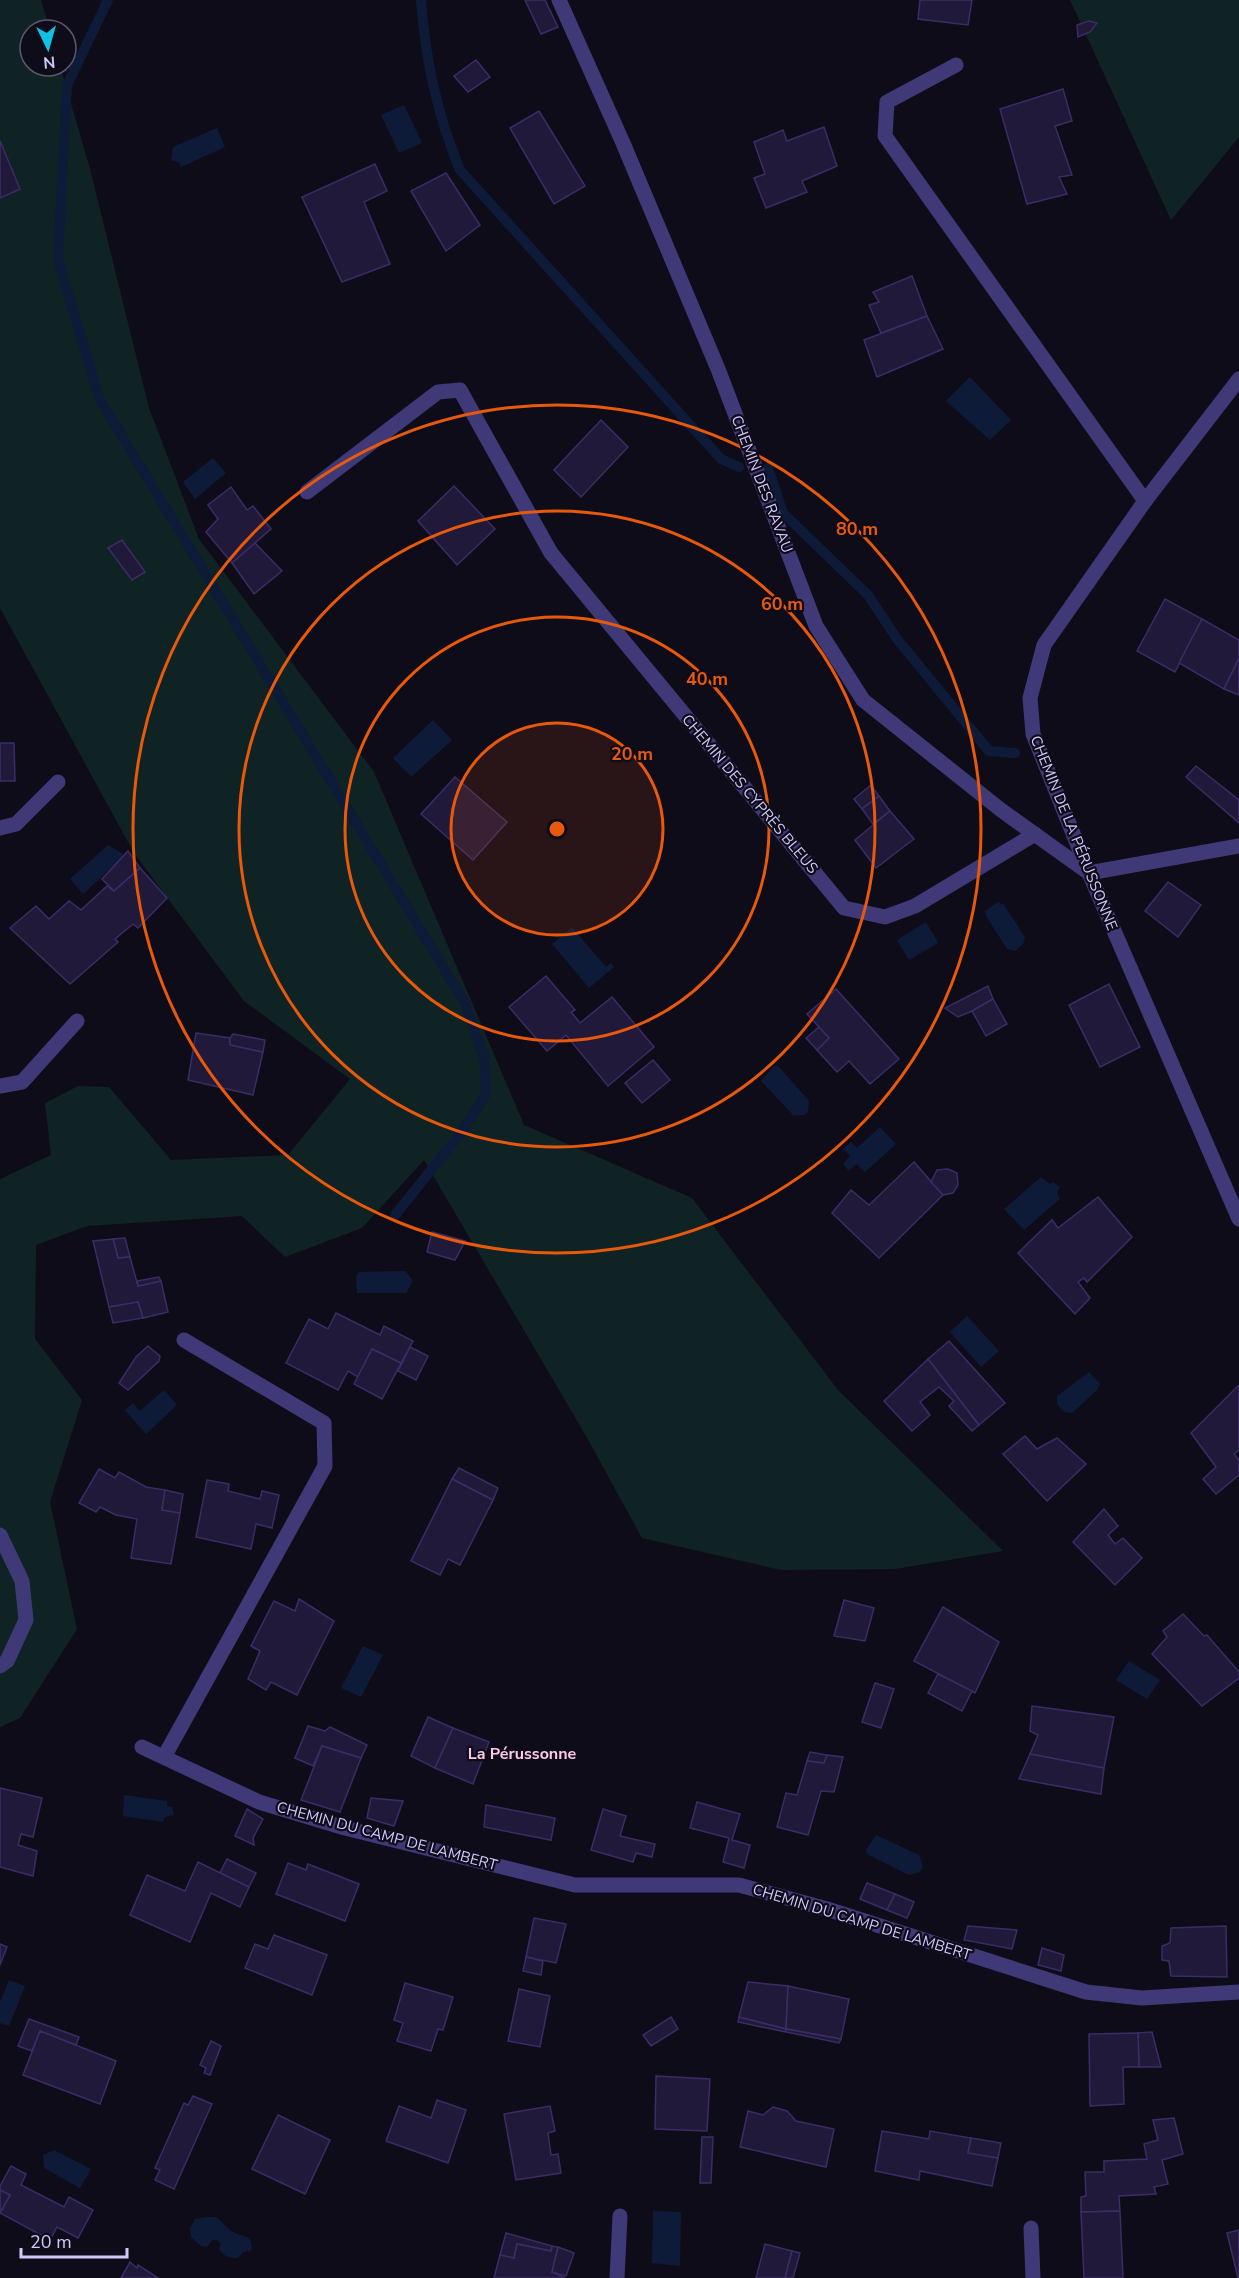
<svg xmlns="http://www.w3.org/2000/svg" width="1239" height="2278" font-family="'Nunito Sans',sans-serif">
  <style>
    .green { fill: #0f2324 }
    .water { fill: #0d1b38 }
    .lines { fill: none; stroke-linecap: round; stroke-linejoin: round }
    .stream { stroke: #0d1b38; stroke-width: 10 }
    .building { fill: #21193a; stroke: #3b2c65; stroke-width: 1.5 }
    .minor { stroke: #3f3977; stroke-width: 15 }
    .ring { fill: none; stroke: #e8590c; stroke-width: 3 }
    .labels { text-anchor: middle; stroke-width: 4.5; stroke-linejoin: round; paint-order: stroke }
    .street-label { font-size: 15px; fill: #d1c8fc; stroke: #0f0c1a }
    .neighbourhood-label { font-size: 16px; font-weight: bold; fill: #fccae7; stroke: #0f0c1a }
    .centre { fill: #e8590c; stroke: #0f0c1a; stroke-width: 3 }
    .ring-label { font-size: 18px; text-anchor: middle; font-weight: bold; fill: #e8590c; stroke: #0f0c1a; stroke-width: 4.5; stroke-linejoin: round; paint-order: stroke }
  </style>
  <rect width="100%" height="100%" fill="#0f0c1a"/>
  <g class="green">
    <polygon points="0,0 41,0 50,30 30,30 30,66 60,66 90,169 149,408 199,539 374,772 524,1125 692,1198 838,1390 1003,1551 895,1569 781,1570 642,1538 586,1436 424,1160 362,1228 285,1257 242,1216 87,1226 36,1245 35,1339 82,1400 50,1502 77,1629 20,1718 0,1727 0,1179 51,1155 45,1103 78,1086 109,1087 171,1160 288,1155 350,1079 244,1001 134,853 0,608"/>
    <polygon points="1070,0 1239,0 1239,137 1171,220"/>
  </g>
  <g class="water">
    <polygon points="404,105 422,143 399,153 381,115"/>
    <polygon points="217,128 225,147 181,167 179,163 171,160 173,147"/>
    <polygon points="970,377 1011,420 990,440 946,401"/>
    <polygon points="213,458 226,473 195,499 183,482"/>
    <polygon points="433,720 452,740 411,777 393,758"/>
    <polygon points="108,845 125,855 83,894 70,879"/>
    <polygon points="998,902 1004,905 1025,937 1023,944 1015,951 1007,949 986,916 985,911"/>
    <polygon points="926,922 938,943 909,960 897,940"/>
    <polygon points="572,927 606,967 611,963 614,967 589,988 552,944"/>
    <polygon points="774,1066 778,1066 809,1101 808,1111 805,1115 793,1115 761,1081"/>
    <polygon points="880,1127 896,1144 865,1172 856,1164 849,1171 843,1164 850,1156 843,1149 851,1142 857,1148"/>
    <polygon points="1041,1177 1050,1184 1053,1182 1060,1187 1057,1193 1060,1199 1024,1230 1004,1209"/>
    <polygon points="405,1271 413,1281 406,1293 357,1293 356,1276 359,1272"/>
    <polygon points="967,1316 999,1351 981,1367 950,1332"/>
    <polygon points="1089,1372 1100,1384 1097,1390 1072,1413 1064,1412 1057,1404 1057,1396"/>
    <polygon points="164,1390 177,1405 146,1434 125,1410 133,1403 140,1411"/>
    <polygon points="363,1646 383,1655 361,1697 341,1688"/>
    <polygon points="1129,1661 1160,1680 1147,1699 1116,1680"/>
    <polygon points="124,1795 167,1801 167,1806 172,1807 174,1815 165,1817 163,1822 123,1816"/>
    <polygon points="876,1835 919,1855 923,1866 920,1872 909,1875 867,1854 866,1850"/>
    <polygon points="9,1980 25,1986 9,2026 0,2023 0,2002"/>
    <polygon points="54,2150 91,2169 80,2188 44,2168 43,2155"/>
    <polygon points="653,2211 681,2212 680,2266 652,2263"/>
    <path d="M207,2217H216C222,2221 225,2226 230,2230C240,2238 255,2233 251,2251L243,2252L238,2258C229,2258 224,2257 219,2249L221,2244L217,2240H212L207,2247L201,2246L191,2237L190,2229L195,2219Z"/>
  </g>
  <g class="lines">
    <g class="stream">
      <polyline points="108,0 67,85 58,259 99,398 465,1003 485,1061 486,1094 457,1138 395,1215"/>
      <path d="M421,0C425,57 438,117 460,170L721,459L739,467"/>
      <polyline points="768,468 783,513 868,595 897,639 989,751 1015,753"/>
    </g>
  </g>
  <g class="building">
    <polygon points="525,0 545,0 558,27 541,34"/>
    <polygon points="920,0 972,0 968,25 918,19"/>
    <polygon points="1089,21 1097,23 1090,32 1078,37 1077,25"/>
    <polygon points="476,60 490,77 468,92 454,76"/>
    <polygon points="1063,89 1072,121 1055,126 1072,175 1059,177 1067,194 1027,204 1000,109"/>
    <polygon points="539,111 585,186 554,204 510,128"/>
    <polygon points="824,127 837,166 802,181 807,192 766,208 754,178 765,174 754,142 783,130 787,141"/>
    <polygon points="0,141 20,189 0,198"/>
    <polygon points="375,164 387,191 364,202 390,264 342,282 302,197"/>
    <polygon points="446,173 480,225 446,251 411,191"/>
    <polygon points="912,276 927,316 881,333 869,305 879,302 873,292"/>
    <polygon points="927,316 943,349 877,377 864,340"/>
    <polygon points="601,420 628,447 581,497 554,470"/>
    <polygon points="454,486 495,529 457,565 418,521"/>
    <polygon points="231,487 247,510 253,506 271,529 232,563 206,532 218,519 208,505"/>
    <polygon points="122,540 145,572 132,580 108,548"/>
    <polygon points="255,543 282,571 254,594 232,563"/>
    <polygon points="1165,599 1202,619 1175,672 1137,651"/>
    <polygon points="1202,619 1239,640 1239,658 1224,689 1179,663"/>
    <polygon points="1239,658 1239,695 1224,689"/>
    <polygon points="0,743 14,743 15,781 0,781"/>
    <polygon points="1196,766 1239,800 1239,823 1186,777"/>
    <polygon points="455,777 507,822 473,860 421,814"/>
    <polygon points="871,785 879,796 862,809 854,799"/>
    <polygon points="879,796 890,811 873,824 862,809"/>
    <polygon points="890,811 914,839 876,868 855,840"/>
    <polygon points="128,851 140,868 114,891 102,879"/>
    <polygon points="140,868 167,898 138,928 133,924 115,939 118,942 70,984 10,928 36,906 49,919 69,901 81,910 107,886 114,891"/>
    <polygon points="1168,882 1201,905 1178,937 1145,911"/>
    <polygon points="546,976 575,1010 571,1012 580,1023 612,997 654,1047 608,1086 566,1035 547,1051 509,1007"/>
    <polygon points="1109,984 1140,1047 1100,1067 1069,1005"/>
    <polygon points="988,986 993,999 972,1011 958,1017 945,1008"/>
    <polygon points="836,989 899,1059 870,1084 849,1061 837,1072 817,1050 829,1038 807,1014"/>
    <polygon points="993,999 1007,1024 986,1036 972,1011"/>
    <polygon points="819,1027 829,1038 817,1050 806,1038"/>
    <polygon points="196,1033 230,1038 230,1045 263,1052 253,1095 188,1080"/>
    <polygon points="233,1034 265,1040 263,1052 230,1045 230,1038"/>
    <polygon points="653,1060 670,1080 642,1103 625,1083"/>
    <polygon points="914,1162 943,1195 879,1258 832,1213 851,1190 869,1205"/>
    <polygon points="948,1169 957,1173 958,1185 953,1193 943,1195 931,1182 937,1170"/>
    <polygon points="1098,1197 1132,1237 1087,1282 1084,1278 1078,1282 1090,1298 1075,1314 1018,1253 1052,1220 1058,1228"/>
    <polygon points="432,1232 465,1241 455,1260 427,1252"/>
    <polygon points="125,1238 130,1257 118,1258 113,1239"/>
    <polygon points="113,1239 118,1258 130,1257 138,1286 161,1281 168,1312 143,1318 138,1302 109,1307 93,1241"/>
    <polygon points="159,1277 161,1281 138,1286 137,1281"/>
    <polygon points="138,1302 143,1318 113,1323 109,1307"/>
    <polygon points="336,1313 380,1335 384,1326 413,1341 401,1363 372,1349 358,1377 348,1371 338,1390 286,1363 309,1319 328,1329"/>
    <polygon points="949,1341 1005,1403 979,1425 928,1359"/>
    <polygon points="148,1346 160,1356 159,1361 128,1390 119,1383 136,1357"/>
    <polygon points="410,1347 428,1356 416,1380 398,1371"/>
    <polygon points="372,1349 401,1363 382,1399 354,1384"/>
    <polygon points="928,1359 979,1425 972,1431 949,1406 954,1401 939,1387 920,1402 930,1415 912,1431 884,1401"/>
    <polygon points="1239,1385 1239,1450 1234,1454 1239,1460 1239,1475 1216,1494 1203,1479 1216,1467 1191,1433"/>
    <polygon points="1025,1436 1037,1449 1057,1438 1086,1464 1047,1501 1003,1454"/>
    <polygon points="459,1468 498,1488 493,1500 452,1479"/>
    <polygon points="99,1469 115,1478 119,1472 146,1487 165,1490 162,1510 180,1513 171,1564 131,1558 137,1519 116,1515 100,1507 96,1512 79,1503"/>
    <polygon points="452,1479 493,1500 460,1565 448,1559 440,1575 411,1561"/>
    <polygon points="207,1480 229,1484 228,1491 260,1499 262,1491 279,1495 272,1528 256,1524 251,1549 196,1537"/>
    <polygon points="165,1490 183,1494 180,1513 162,1510"/>
    <polygon points="1104,1509 1118,1526 1108,1535 1115,1544 1123,1538 1142,1558 1115,1585 1073,1542"/>
    <polygon points="299,1599 334,1621 297,1695 271,1682 266,1690 248,1679 260,1651 251,1646 274,1601 295,1611"/>
    <polygon points="844,1600 874,1608 865,1641 834,1636"/>
    <polygon points="943,1607 999,1642 975,1693 914,1661"/>
    <polygon points="1183,1614 1204,1636 1207,1635 1239,1672 1239,1678 1202,1706 1152,1654 1167,1637 1163,1631"/>
    <polygon points="938,1674 972,1691 962,1711 928,1693"/>
    <polygon points="875,1683 894,1689 881,1728 862,1722"/>
    <polygon points="1032,1706 1114,1717 1104,1768 1030,1754 1038,1735 1030,1731"/>
    <polygon points="428,1717 453,1728 435,1768 411,1756"/>
    <polygon points="308,1726 325,1731 330,1727 367,1745 361,1758 322,1746 313,1766 295,1758"/>
    <polygon points="453,1728 489,1742 473,1784 435,1768"/>
    <polygon points="322,1746 361,1758 340,1812 301,1800"/>
    <polygon points="810,1752 827,1755 824,1763 807,1761"/>
    <polygon points="1030,1754 1104,1768 1101,1794 1019,1779"/>
    <polygon points="827,1755 843,1757 834,1792 821,1791 808,1835 777,1827 786,1793 797,1795 807,1761 824,1763"/>
    <polygon points="0,1788 42,1798 33,1837 21,1834 18,1845 37,1851 33,1876 0,1867"/>
    <polygon points="371,1798 403,1801 394,1826 367,1818"/>
    <polygon points="697,1802 740,1814 732,1840 750,1845 744,1868 723,1862 729,1838 690,1828"/>
    <polygon points="486,1805 555,1818 551,1840 484,1827"/>
    <polygon points="247,1809 263,1819 253,1838 254,1845 235,1836"/>
    <polygon points="603,1809 626,1816 620,1836 655,1844 652,1857 636,1853 633,1862 591,1850"/>
    <polygon points="227,1859 256,1873 249,1887 220,1873"/>
    <polygon points="198,1862 249,1887 240,1907 211,1893 190,1942 130,1915 147,1875 185,1891"/>
    <polygon points="288,1863 306,1870 308,1864 359,1884 345,1921 276,1894"/>
    <polygon points="867,1883 895,1894 887,1910 860,1899"/>
    <polygon points="895,1894 914,1902 907,1918 887,1910"/>
    <polygon points="534,1918 566,1924 556,1963 526,1957"/>
    <polygon points="968,1926 1017,1930 1012,1949 964,1940"/>
    <polygon points="1226,1926 1227,1977 1171,1976 1169,1961 1162,1960 1162,1946 1170,1943 1171,1928"/>
    <polygon points="274,1935 327,1955 312,1995 245,1968 255,1944 268,1949"/>
    <polygon points="0,1944 7,1947 0,1965"/>
    <polygon points="1042,1948 1064,1955 1061,1971 1038,1965"/>
    <polygon points="526,1957 543,1961 541,1975 523,1971"/>
    <polygon points="748,1982 788,1986 786,2029 739,2017"/>
    <polygon points="405,1983 453,1997 443,2030 438,2029 431,2051 397,2041 403,2023 394,2020"/>
    <polygon points="788,1986 849,1999 841,2039 786,2029"/>
    <polygon points="519,1989 550,1996 540,2047 508,2041"/>
    <polygon points="671,2017 678,2029 651,2046 643,2035"/>
    <polygon points="739,2017 786,2029 786,2032 738,2022"/>
    <polygon points="29,2019 79,2037 76,2045 40,2031 32,2051 18,2046"/>
    <polygon points="786,2029 841,2039 839,2043 786,2032"/>
    <polygon points="40,2031 116,2061 100,2104 23,2075"/>
    <polygon points="1152,2032 1161,2067 1139,2067 1138,2033"/>
    <polygon points="1138,2033 1139,2067 1123,2067 1124,2104 1090,2106 1089,2034"/>
    <polygon points="211,2041 221,2046 210,2075 204,2073 206,2068 200,2065"/>
    <polygon points="656,2076 710,2079 707,2131 655,2129"/>
    <polygon points="193,2096 212,2104 174,2189 155,2180 160,2170 155,2168 184,2103 188,2105"/>
    <polygon points="437,2100 466,2110 448,2163 386,2141 399,2106 431,2118"/>
    <polygon points="550,2106 555,2131 548,2133 551,2155 558,2154 561,2173 516,2180 504,2114"/>
    <polygon points="773,2107 787,2111 796,2121 834,2129 826,2167 740,2147 748,2111 763,2115"/>
    <polygon points="278,2115 330,2140 305,2194 252,2169"/>
    <polygon points="1174,2118 1183,2154 1162,2160 1168,2184 1154,2187 1156,2194 1119,2196 1120,2211 1081,2212 1081,2197 1086,2196 1085,2172 1104,2172 1104,2161 1147,2159 1144,2144 1158,2140 1153,2120"/>
    <polygon points="882,2131 929,2139 930,2131 971,2138 968,2153 998,2158 992,2186 920,2171 919,2180 875,2171"/>
    <polygon points="702,2137 713,2137 711,2183 700,2183"/>
    <polygon points="971,2138 1001,2143 998,2158 968,2153"/>
    <polygon points="11,2166 26,2174 21,2185 64,2207 69,2197 93,2210 78,2238 57,2227 50,2240 0,2213 10,2195 0,2190 0,2186"/>
    <polygon points="0,2190 10,2195 0,2213"/>
    <polygon points="1120,2211 1123,2278 1084,2278 1081,2212"/>
    <polygon points="1239,2230 1239,2278 1238,2278 1227,2233"/>
    <polygon points="506,2233 552,2246 551,2251 517,2244 514,2258 500,2255"/>
    <polygon points="517,2244 551,2251 552,2246 558,2247 552,2272 565,2278 494,2278 500,2255 514,2258"/>
    <polygon points="765,2244 792,2251 785,2278 756,2278"/>
    <polygon points="558,2247 574,2253 566,2276 552,2272"/>
    <polygon points="792,2251 800,2253 793,2278 785,2278"/>
    <polygon points="130,2262 137,2268 138,2265 158,2278 121,2278"/>
  </g>
  <g class="lines">
    <g class="minor">
      <polyline points="559,0 623,143 718,369 816,626 863,700 1001,810 1089,873 1239,846"/>
      <polyline points="956,65 887,102 885,136 1145,501"/>
      <polyline points="1239,379 1145,501 1044,645 1030,698 1033,734 1089,873 1239,1219"/>
      <polyline points="307,492 438,392 460,390 551,553 844,908 885,917 915,906 1035,834"/>
      <polyline points="0,828 16,824 58,782"/>
      <polyline points="0,1086 22,1082 77,1021"/>
      <polyline points="0,1535 22,1581 26,1620 7,1661 0,1666"/>
      <polyline points="142,1747 259,1802 345,1828 575,1885 739,1885 827,1909 1086,1992 1142,1998 1239,1992"/>
      <polyline points="164,1757 325,1466 324,1423 184,1340"/>
      <polyline points="1031,2228 1033,2278"/>
      <polyline points="617,2278 620,2216"/>
    </g>
  </g>
  <circle cx="557" cy="829" r="106" fill="#e8590c" fill-opacity=".12"/>
  <g class="ring">
    <circle cx="557" cy="829" r="106"/>
    <circle cx="557" cy="829" r="212"/>
    <circle cx="557" cy="829" r="318"/>
    <circle cx="557" cy="829" r="424"/>
  </g>
  <g class="labels">
    <g class="street-label">
      <text transform="translate(762 484) rotate(69)" y="5">CHEMIN DES RAVAU</text>
      <text transform="translate(750 794) rotate(50)" y="5">CHEMIN DES CYPRÈS BLEUS</text>
      <text transform="translate(1074 833) rotate(68)" y="5">CHEMIN DE LA PÉRUSSONNE</text>
      <text transform="translate(387 1836) rotate(15)" y="5">CHEMIN DU CAMP DE LAMBERT</text>
      <text transform="translate(862 1922) rotate(17)" y="5">CHEMIN DU CAMP DE LAMBERT</text>
    </g>
    <g class="neighbourhood-label">
      <text x="522" y="1759">La Pérussonne</text>
    </g>
  </g>
  <circle cx="557" cy="829" r="9" class="centre"/>
  <g class="ring-label">
    <text x="857" y="535">80 m</text>
    <text x="782" y="610">60 m</text>
    <text x="707" y="685">40 m</text>
    <text x="632" y="760">20 m</text>
  </g>
  <g transform="translate(48 48) rotate(175)"><circle r="28" fill="#0f0c1a" stroke="#5d5774" stroke-width="1.5"/>
  <path d="M0-4.5L10 22L0 15L-10 22Z" fill="#0dc2e3"/>
  <text y="-9" font-size="16" font-weight="bold" text-anchor="middle" fill="#d1c8fc">N</text>
  </g>
  <path d="M21 2248v9h106v-9" fill="none" stroke="#d1c8fc" stroke-width="3"/>
  <text x="30" y="2248" font-size="18" fill="#d1c8fc" stroke="#0f0c1a" stroke-width="4.5" paint-order="stroke">20 m</text>
</svg>
